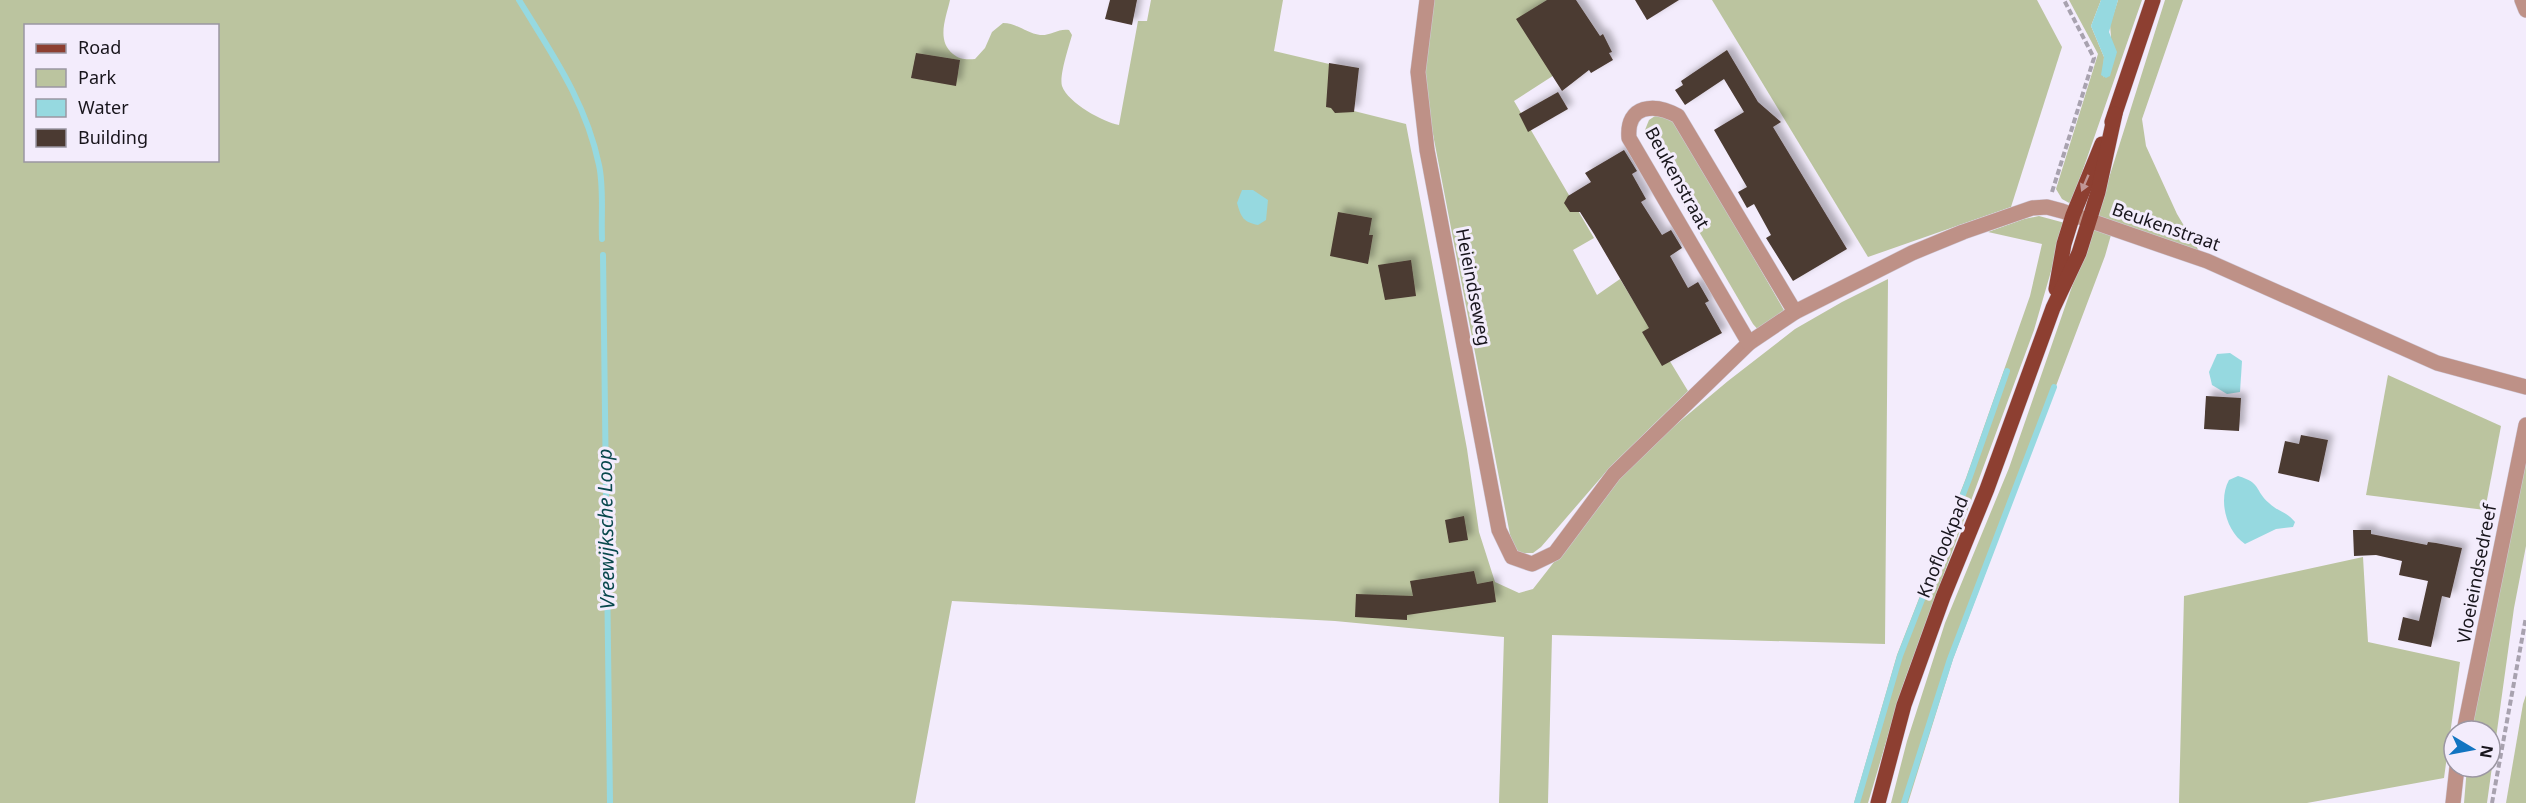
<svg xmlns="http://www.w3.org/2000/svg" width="2526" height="803" font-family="'Noto Sans',sans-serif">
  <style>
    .green { fill: #bbc49f; fill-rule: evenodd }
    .water { fill: #96d9e0 }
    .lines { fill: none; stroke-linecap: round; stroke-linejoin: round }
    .stream { stroke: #96d9e0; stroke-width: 6 }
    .building { fill: #4b3a32; filter: url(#shadow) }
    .minor-casing { stroke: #d0cad8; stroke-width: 16 }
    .major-casing { stroke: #d0cad8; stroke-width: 16 }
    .path { stroke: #a8a2af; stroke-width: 4; stroke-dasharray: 6 3; stroke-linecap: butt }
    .minor { stroke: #be9187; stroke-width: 15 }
    .major { stroke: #8d3f31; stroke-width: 15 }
    .oneway { fill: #c09696 }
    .labels { text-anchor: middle; stroke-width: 6; stroke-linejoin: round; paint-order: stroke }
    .street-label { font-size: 18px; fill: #18151c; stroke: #f3ecfc }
    .water-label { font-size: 20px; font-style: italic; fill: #09484d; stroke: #f3ecfc }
  </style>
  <defs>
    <filter id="shadow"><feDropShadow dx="5.5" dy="-5.5" stdDeviation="3" flood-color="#0004"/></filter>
  </defs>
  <rect width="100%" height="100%" fill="#f3ecfc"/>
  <g class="green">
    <path d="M0,0H950C946,18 936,40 953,54C959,59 966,60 975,59L985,48L992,32L1003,23C1017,23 1026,33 1040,35C1050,36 1059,28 1069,30L1072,35C1069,46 1059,76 1062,86C1068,103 1103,122 1119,125L1138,21H1147L1151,0H1283L1274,51L1342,67L1330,105L1406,124L1467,449L1479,532L1495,582L1519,593L1533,589L1618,480L1660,438L1728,381L1795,329L1842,302L1888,279L1885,644L1552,635L1548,803H1499L1504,637L1335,621L952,601L915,803H0ZM26,26H218V160H26Z"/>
    <polygon points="1432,0 1556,0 1562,70 1514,101 1594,238 1573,250 1597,295 1620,279 1688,391 1611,466 1541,547 1533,553 1520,553 1512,545 1421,72"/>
    <polygon points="1712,0 2037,0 2062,47 2011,207 1868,257"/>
    <polygon points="2069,0 2101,0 2091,26 2104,57 2103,78 2111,37 2110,25 2118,0 2142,0 2071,204 2062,199 2056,189 2098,54"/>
    <polygon points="2165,0 2183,0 2142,119 2146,146 2177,214 2199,251 2097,216"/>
    <polygon points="1664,110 1672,115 1785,312 1760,332 1753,324 1680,199 1645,130 1649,120"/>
    <polygon points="2039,216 2065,223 2034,330 1903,685 1868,803 1854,803 1897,655 1966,478 2030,296 2042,244 1988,232 2024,219"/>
    <polygon points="2092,229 2111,235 2105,256 1953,659 1908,803 1891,803 1907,741 1945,623 2009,468"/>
    <polygon points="2388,375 2501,426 2485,510 2366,495"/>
    <polygon points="2526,430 2526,546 2514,608 2487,803 2464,803 2467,767 2490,767 2490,731 2470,731"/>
    <polygon points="2363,557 2368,642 2460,662 2444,778 2307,803 2179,803 2184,596"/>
    <polygon points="2526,695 2526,803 2506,803 2523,704"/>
  </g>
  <g class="water">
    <polygon points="2101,0 2118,0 2109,32 2117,52 2110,76 2106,78 2101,75 2104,57 2091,26"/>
    <path d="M1242,190H1253L1268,200L1266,220L1258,225C1243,222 1241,217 1237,203Z"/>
    <polygon points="2230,353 2242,361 2240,392 2227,394 2212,385 2209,372 2217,354"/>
    <path d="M2238,476C2262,483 2254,490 2269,503C2278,512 2286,511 2295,522L2293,527L2276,529L2245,544C2226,531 2218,500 2229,480Z"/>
  </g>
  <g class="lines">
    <g class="stream">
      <path d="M519,0C552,54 586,102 599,165C604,188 601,215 602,239"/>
      <polyline points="603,255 610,803"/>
      <polyline points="1857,803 1900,656 1969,479 2007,371"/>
      <polyline points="1904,803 1950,659 2054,387"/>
    </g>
  </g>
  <g class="building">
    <polygon points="1110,0 1137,0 1132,25 1105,19"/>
    <polygon points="1547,0 1576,0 1600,36 1603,34 1612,52 1609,53 1613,60 1591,73 1589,70 1562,91 1516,19"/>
    <polygon points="1635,0 1679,0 1647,20"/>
    <polygon points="1727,50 1758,102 1781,122 1773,127 1847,249 1793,281 1766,238 1771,235 1754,204 1747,208 1738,192 1747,187 1714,130 1744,112 1724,79 1685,105 1675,90 1683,85 1681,81"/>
    <polygon points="916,53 960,60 956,86 911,78"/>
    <polygon points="1329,63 1359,68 1354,112 1335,113 1331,108 1326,107"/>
    <polygon points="1558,92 1568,109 1528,132 1519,114"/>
    <polygon points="1624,150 1637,171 1632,174 1646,199 1641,202 1662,235 1671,230 1682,248 1670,256 1688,288 1698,282 1709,301 1705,303 1722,333 1662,366 1642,332 1649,328 1594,234 1580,212 1570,212 1564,203 1568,196 1591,182 1585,173"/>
    <polygon points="1338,212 1372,218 1369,235 1373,235 1368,264 1330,256"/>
    <polygon points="1411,260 1416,296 1385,300 1378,265"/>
    <polygon points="2206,396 2241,398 2239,431 2204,429"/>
    <polygon points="2301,435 2328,440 2319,482 2278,473 2285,441 2299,444"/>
    <polygon points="1464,516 1468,540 1449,543 1445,520"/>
    <polygon points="2353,530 2371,530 2371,534 2427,545 2428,542 2436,543 2462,548 2450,598 2442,596 2431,647 2398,640 2403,617 2419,621 2428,581 2399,575 2402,561 2376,555 2354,556"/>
    <polygon points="1474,571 1477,584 1493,581 1496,602 1407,615 1407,620 1355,617 1356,594 1413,596 1410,581"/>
  </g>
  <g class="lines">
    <g class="minor-casing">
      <g id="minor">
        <polyline points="1427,0 1418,72 1427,150 1499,530 1512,557 1532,564 1555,553 1614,474 1749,343 1795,312 1912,253 1963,232 2032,208 2047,207 2062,211 2207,261 2437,363 2526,387"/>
        <polyline points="2522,0 2526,10"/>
        <path d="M1749,343L1629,138C1626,104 1655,103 1678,116L1795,312"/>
        <polyline points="2464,731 2526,425"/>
        <polyline points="2453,803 2457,767"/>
      </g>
    </g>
    <g class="major-casing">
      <g id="major">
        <polyline points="2112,122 2153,0"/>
        <polyline points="2056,289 2064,244 2073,215 2102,144"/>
        <polyline points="1878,803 1904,705 1943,597 1987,489 2053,308 2079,253 2098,192 2115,114"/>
      </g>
    </g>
    <g class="path">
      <polyline points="2052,192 2094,58 2064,0"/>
      <polyline points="2492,803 2526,617"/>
    </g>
    <use href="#minor" class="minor"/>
    <use href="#major" class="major"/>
  </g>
  <defs><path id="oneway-solid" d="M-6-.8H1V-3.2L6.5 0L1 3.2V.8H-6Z" transform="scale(1.5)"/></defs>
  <use class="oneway" href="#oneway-solid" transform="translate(2085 183) rotate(113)"/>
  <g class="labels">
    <g class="street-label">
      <text transform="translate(1677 178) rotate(61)" y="6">Beukenstraat</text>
      <text transform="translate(2166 227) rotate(19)" y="6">Beukenstraat</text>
      <text transform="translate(1473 287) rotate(79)" y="6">Heieindseweg</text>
      <text transform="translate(1943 547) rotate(-68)" y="6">Knoflookpad</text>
      <text transform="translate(2477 574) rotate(-79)" y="6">Vloeieindsedreef</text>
    </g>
    <g class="water-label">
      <text transform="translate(606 529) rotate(-91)" y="7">Vreewijksche Loop</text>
    </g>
  </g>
  <rect x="24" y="24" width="195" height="138" fill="#f3ecfc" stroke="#9b96a2" stroke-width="1.5"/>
  <rect x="36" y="44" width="30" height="9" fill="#8d3f31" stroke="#9b96a2" stroke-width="1.5"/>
  <text x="78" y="54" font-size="18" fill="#18151c">Road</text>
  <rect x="36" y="69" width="30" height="18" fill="#bbc49f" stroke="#9b96a2" stroke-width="1.5"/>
  <text x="78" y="84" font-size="18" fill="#18151c">Park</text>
  <rect x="36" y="99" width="30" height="18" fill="#96d9e0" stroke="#9b96a2" stroke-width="1.5"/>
  <text x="78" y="114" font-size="18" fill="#18151c">Water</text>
  <rect x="36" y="129" width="30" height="18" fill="#4b3a32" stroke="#9b96a2" stroke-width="1.5"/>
  <text x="78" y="144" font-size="18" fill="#18151c">Building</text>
  <g transform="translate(2472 749) rotate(100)"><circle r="28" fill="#f3ecfc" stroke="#9b96a2" stroke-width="1.5"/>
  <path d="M0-4.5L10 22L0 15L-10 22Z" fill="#1275c1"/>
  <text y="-9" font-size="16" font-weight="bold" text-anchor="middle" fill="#18151c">N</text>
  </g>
</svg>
